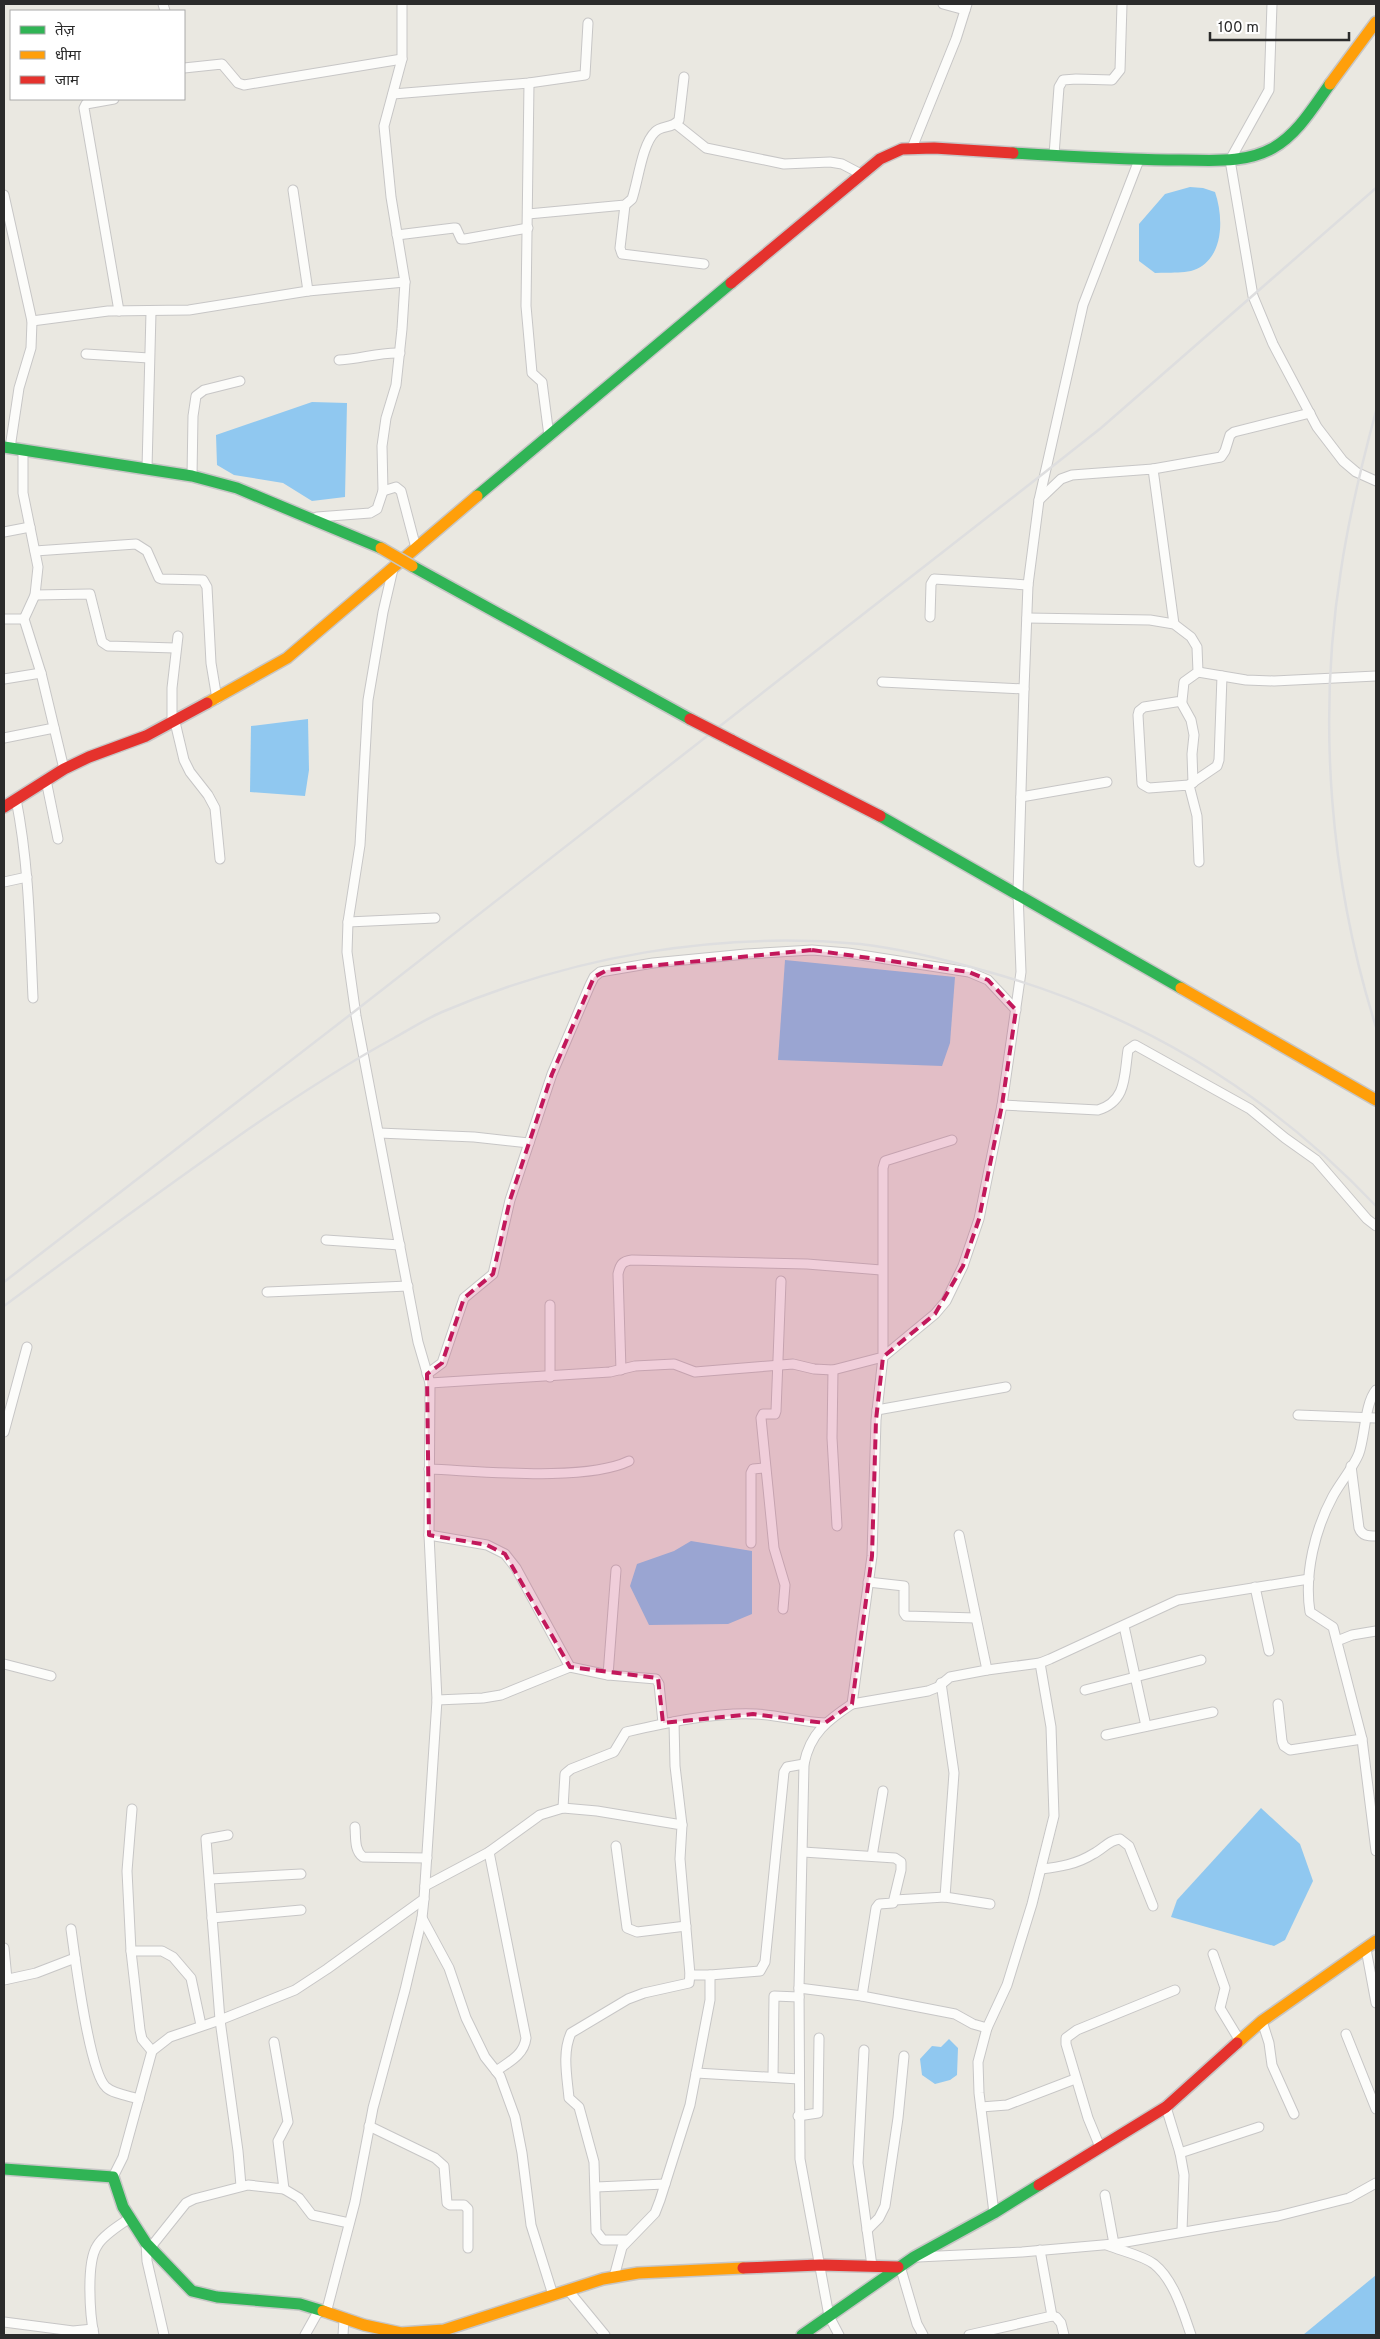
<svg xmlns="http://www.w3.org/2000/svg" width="1380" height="2339" font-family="Overpass,'Noto Sans Devanagari',sans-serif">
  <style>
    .water { fill: #90c8f0 }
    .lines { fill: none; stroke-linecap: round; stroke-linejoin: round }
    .street-casing { stroke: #c7c6c6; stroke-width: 11 }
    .fast-casing { stroke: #c7c6c6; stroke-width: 14 }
    .slow-casing { stroke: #c7c6c6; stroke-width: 14 }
    .jam-casing { stroke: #c7c6c6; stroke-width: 14 }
    .street { stroke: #fcfcfa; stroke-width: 9 }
    .fast { stroke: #30b455; stroke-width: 11 }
    .slow { stroke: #ff9f0a; stroke-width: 11 }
    .jam { stroke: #e5322d; stroke-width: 11 }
    .rail { stroke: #dededf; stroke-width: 2.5 }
    .slow-bridge-casing { stroke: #c5c5c2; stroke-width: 14; stroke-linecap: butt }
    .jam-bridge-casing { stroke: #c5c5c2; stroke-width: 14; stroke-linecap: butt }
    .slow-bridge { stroke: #ff9f0a; stroke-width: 11 }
    .jam-bridge { stroke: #e5322d; stroke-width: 11 }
    .marked { fill: #c2185b; fill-opacity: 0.2; stroke: #c2185b; stroke-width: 4; stroke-dasharray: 10 6; stroke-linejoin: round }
  </style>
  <rect width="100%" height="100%" fill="#eae8e1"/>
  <g class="water">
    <path d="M1190,187L1203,188L1215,192C1224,218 1224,259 1194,270C1182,274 1167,272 1155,273L1139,261V224L1165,194Z"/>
    <polygon points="312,402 347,403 345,497 312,501 283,483 234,475 217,465 216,435"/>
    <polygon points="308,719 309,770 305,796 250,792 251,726"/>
    <polygon points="785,960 955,977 950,1043 942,1066 778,1060"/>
    <polygon points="691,1541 752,1551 752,1614 728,1624 649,1625 630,1586 637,1564 674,1551"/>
    <polygon points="1261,1808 1300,1844 1313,1881 1285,1940 1274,1946 1171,1917 1177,1900"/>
    <polygon points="949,2039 958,2048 957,2075 950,2080 935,2084 922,2075 920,2059 932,2046 941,2047"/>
    <polygon points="1376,2275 1376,2335 1303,2335"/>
  </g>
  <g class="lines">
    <g class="street-casing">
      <g id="street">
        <polyline points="163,4 165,11"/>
        <polyline points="943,4 965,10"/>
        <polyline points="1272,4 1269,90 1230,160 1253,296 1273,344 1317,427 1343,461 1356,472 1376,481"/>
        <polyline points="184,68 222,64 238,83 244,85 402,59"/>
        <polyline points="529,83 526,306 532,373 542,382 549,436"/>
        <polyline points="393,94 529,83 585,75 588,23"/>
        <polyline points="114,99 86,104 84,108 119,311"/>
        <polyline points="676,124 706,148 784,164 830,162 842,164 861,174"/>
        <polyline points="912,148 956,39 967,4"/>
        <polyline points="1054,155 1059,87 1063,80 1076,79 1112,80 1120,70 1122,4"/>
        <polyline points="293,190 308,291"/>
        <polyline points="4,195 32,321 31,348 19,388 10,448"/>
        <polyline points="625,205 620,248 622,254 704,264"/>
        <path d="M528,214L625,205L632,199C638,182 642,144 655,132C662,125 672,129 679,120L684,77"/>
        <polyline points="397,235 454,228 456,228 461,239 465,239 528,228"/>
        <polyline points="32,321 108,311 189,310 308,291 405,282"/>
        <polyline points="86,354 149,358"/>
        <path d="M339,360C361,359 379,352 400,353"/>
        <polyline points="23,450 23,493 38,567 35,595 24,619 41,673 64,769"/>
        <polyline points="147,468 151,312"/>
        <polyline points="1153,469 1221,457 1225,451 1230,435 1234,432 1310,413"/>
        <polyline points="192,476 193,416 196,396 204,390 240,381"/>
        <polyline points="383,491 396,487 401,491 416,548"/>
        <polyline points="1039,500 1061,479 1072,475 1153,469 1174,624"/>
        <polyline points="317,517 370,513 377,509 383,491 382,446 386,418 396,385 402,329 405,282 391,197 384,126 402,59 402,4"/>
        <polyline points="4,532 30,527"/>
        <polyline points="35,551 136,544 147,551 159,578 162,579 203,580 207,587 211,663 217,699"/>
        <polyline points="35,595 90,594 102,642 108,646 175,648"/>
        <polyline points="930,617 931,584 934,579 1028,585"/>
        <polyline points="1027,618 1150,620 1174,624 1191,637 1197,647 1198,672 1184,682 1182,701 1144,707 1139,711 1138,715 1142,784 1149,788 1189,785 1197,816 1199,862"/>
        <polyline points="4,619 24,619"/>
        <polyline points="1198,672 1246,680 1274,681 1376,676"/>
        <polyline points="4,679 41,673"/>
        <polyline points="882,682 1024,689"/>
        <polyline points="1181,702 1191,720 1194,735 1192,754 1193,783"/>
        <polyline points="175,722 184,760 190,772 208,795 215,808 220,859"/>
        <polyline points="172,723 172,688 178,636"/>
        <polyline points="4,738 54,728"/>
        <polyline points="46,780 58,839"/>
        <polyline points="1189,785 1217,766 1219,760 1222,676"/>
        <polyline points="1021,797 1107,782"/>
        <path d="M16,799C29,864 30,931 33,998"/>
        <polyline points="4,882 27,877"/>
        <polyline points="348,922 435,918"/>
        <path d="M1002,1105L1098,1110C1127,1101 1124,1076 1128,1050L1135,1045L1250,1109L1285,1138L1316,1160L1367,1219L1376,1226"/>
        <polyline points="379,1133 474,1137 529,1143"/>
        <polyline points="326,1240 400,1245"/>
        <polyline points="781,1281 776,1411 775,1414 763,1414 761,1418 774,1548 785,1585 783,1609"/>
        <polyline points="267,1292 408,1286"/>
        <path d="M621,1370L618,1274C620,1265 622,1261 632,1260L807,1264L881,1270"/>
        <polyline points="833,1370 832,1438 837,1526"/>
        <polyline points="427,1374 442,1363 464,1298 493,1274 510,1200 552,1074 590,985 594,977 600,972 653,963 746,954 812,950 848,953 969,972 988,980 1016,1010"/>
        <polyline points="550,1377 550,1305"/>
        <polyline points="430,1383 610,1372 635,1366 674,1364 695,1372 793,1364 814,1369 833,1370 883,1357 883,1168 885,1161 952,1140"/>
        <path d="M1376,1390C1365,1403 1365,1436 1359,1453C1355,1465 1340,1483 1333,1496C1315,1529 1304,1574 1310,1612L1333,1627L1362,1739L1376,1851"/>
        <polyline points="877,1410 1006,1387"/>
        <polyline points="1298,1415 1376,1418"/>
        <polyline points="4,1432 27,1347"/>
        <path d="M1351,1466L1359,1528C1362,1536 1368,1536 1376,1536"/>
        <path d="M429,1469C481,1471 585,1482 629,1461"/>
        <polyline points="429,1535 487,1545 505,1554 516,1568 570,1667 608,1675 656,1679 659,1684 663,1723"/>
        <polyline points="751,1543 751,1473 753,1469 765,1468"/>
        <polyline points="868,1582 904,1586 904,1613 906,1616 976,1618"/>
        <polyline points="1255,1587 1269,1651"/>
        <polyline points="1124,1626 1146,1726"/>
        <polyline points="1337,1641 1352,1635 1376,1631"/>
        <polyline points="4,1664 51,1676"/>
        <polyline points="987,1670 1040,1663 1050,1659 1178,1600 1309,1579"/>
        <polyline points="608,1675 616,1570"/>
        <polyline points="941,1683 954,1773 945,1897"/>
        <polyline points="1085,1690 1201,1660"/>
        <polyline points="437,1700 483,1698 501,1695 570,1667"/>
        <polyline points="852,1704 928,1691 938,1687 950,1677 987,1670 959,1535"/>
        <polyline points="1278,1704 1282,1741 1284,1746 1290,1750 1362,1739"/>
        <polyline points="674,1722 675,1766 682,1825"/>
        <polyline points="1106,1735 1213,1712"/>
        <path d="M563,1808L565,1774L571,1769L614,1752L626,1732C665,1723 715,1712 756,1714C779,1715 801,1722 825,1723"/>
        <polyline points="132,1809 127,1871 131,1951 140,2030 142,2039 152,2051"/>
        <path d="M355,1827C356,1838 354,1850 363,1857L427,1858"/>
        <polyline points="228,1835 206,1839 220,2020 238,2151 241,2186"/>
        <polyline points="616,1846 627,1928 637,1932 686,1926"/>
        <path d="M489,1852L526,2038C524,2055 509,2062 496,2071"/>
        <polyline points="803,1852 895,1858 901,1862 901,1870 893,1903 879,1904 876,1908 862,1996"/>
        <polyline points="872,1856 883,1791"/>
        <path d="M1041,1869C1060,1867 1077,1864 1093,1854C1103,1849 1109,1840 1120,1839L1129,1846L1153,1906"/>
        <polyline points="210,1879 301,1874"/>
        <polyline points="425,1886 489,1852 540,1815 563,1808 597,1811 682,1825 680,1859 690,1975 710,1975 710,2000 690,2105 660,2200 655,2213 622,2247 614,2277"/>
        <polyline points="895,1900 945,1897 990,1904"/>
        <polyline points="212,1918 301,1910"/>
        <polyline points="422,1918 449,1968 466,2018 485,2057 500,2076 515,2117 522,2153 531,2225 553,2295"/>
        <path d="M71,1929C75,1957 89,2072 106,2087C113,2094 130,2096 139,2099"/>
        <polyline points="4,1948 7,1979"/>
        <polyline points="1366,1949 1376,2003"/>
        <polyline points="131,1951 162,1951 173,1957 191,1978 201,2025"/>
        <polyline points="1213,1954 1225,1988 1220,2008 1240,2041"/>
        <polyline points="710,1975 760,1971 765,1962 784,1772 787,1767 804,1764"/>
        <polyline points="4,1980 36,1973 75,1958"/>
        <polyline points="799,1988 862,1996 955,2014 973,2024 987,2028"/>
        <polyline points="1262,2021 1269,2043 1272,2065 1294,2114"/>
        <polyline points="1346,2034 1376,2109"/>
        <polyline points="864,2050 858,2163 872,2266"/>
        <polyline points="696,2073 799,2079"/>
        <polyline points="773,2077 774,1996 799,1997"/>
        <polyline points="981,2107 1007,2105 1075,2079"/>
        <polyline points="1166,2107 1180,2153 1184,2175 1182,2231"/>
        <polyline points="798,2116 818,2113 819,2038"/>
        <polyline points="369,2126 435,2158 444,2166 447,2203 450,2205 464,2205 468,2209 468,2248"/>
        <polyline points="1100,2147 1088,2118 1066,2044 1066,2038 1077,2030 1175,1990"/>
        <polyline points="1180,2153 1259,2127"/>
        <polyline points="113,2177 123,2157 152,2051 170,2037 220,2020 295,1990 327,1969 424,1899 437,1700 429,1535 430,1383 418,1342 356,1016 347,952 348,922 360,845 368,700 383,612 393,569"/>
        <polyline points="596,2187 665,2184"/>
        <polyline points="284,2189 299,2198 312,2215 349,2223"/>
        <polyline points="1105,2195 1114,2244"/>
        <polyline points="994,2213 979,2093 978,2062 987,2028 1007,1985 1032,1904 1054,1816 1051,1727 1040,1663"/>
        <polyline points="867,2230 879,2218 885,2206 898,2118 904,2056"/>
        <path d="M627,2240H603L596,2231L594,2162L579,2107L569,2098C567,2076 562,2053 571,2033L628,1999L644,1993L689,1983L690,1975"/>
        <polyline points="146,2243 147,2261 164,2335"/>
        <path d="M1107,2245C1121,2251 1142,2255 1154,2264C1174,2280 1183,2312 1191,2335"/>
        <polyline points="150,2248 186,2203 194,2199 248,2185 284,2189 278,2141 288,2122 274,2042"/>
        <polyline points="918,2257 1022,2252 1114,2244 1278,2216 1349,2198 1376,2183"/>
        <polyline points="900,2266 917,2324 923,2335"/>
        <polyline points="568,2290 605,2335"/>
        <polyline points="326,2313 355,2202 373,2108 405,1990 422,1918 424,1899"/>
        <polyline points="1052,2316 1056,2317 1061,2323 1064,2335"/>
        <polyline points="4,2322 73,2331 93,2329"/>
        <path d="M94,2335C90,2316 86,2263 97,2246C103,2235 120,2225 130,2218"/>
        <polyline points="305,2335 319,2310"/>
        <polyline points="343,2335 344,2319"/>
        <path d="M839,2335L829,2316L800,2159L799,1988L804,1764C810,1733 828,1720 852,1704L872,1556L876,1420L883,1357L935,1314L946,1301L963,1266L979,1219L1002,1105L1021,972L1018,893L1024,689L1028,585L1039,500L1083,305L1139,160"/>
        <polyline points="969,2335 1052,2316 1040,2250"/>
      </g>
    </g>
    <g class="fast-casing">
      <g id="fast">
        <path d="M1013,153C1069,156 1124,160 1180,160C1211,160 1244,164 1273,148C1298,134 1314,106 1330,84"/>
        <polyline points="4,447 192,476 237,488 381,548"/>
        <polyline points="477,496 731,283"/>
        <polyline points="412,566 690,719"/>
        <polyline points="880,816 1181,988"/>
        <polyline points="4,2169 113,2177 123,2207 146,2243 192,2291 217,2297 300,2304 323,2311"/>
        <polyline points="802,2335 914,2257 994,2213 1039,2185"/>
      </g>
    </g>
    <g class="slow-casing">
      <g id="slow">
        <polyline points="1330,84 1376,22"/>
        <polyline points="207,703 287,658 477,496"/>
        <polyline points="1181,988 1376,1100"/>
        <polyline points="1237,2043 1262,2021 1376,1941"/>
        <polyline points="323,2311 364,2325 401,2333 444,2330 603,2279 638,2273 743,2268"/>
      </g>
    </g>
    <g class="jam-casing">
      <g id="jam">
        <polyline points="731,283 880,159 902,149 934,148 1013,153"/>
        <polyline points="731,740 880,816"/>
        <polyline points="4,807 64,769 89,757 146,736 207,703"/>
        <polyline points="1039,2185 1166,2107 1237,2043"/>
        <polyline points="743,2268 820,2265 898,2267"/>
      </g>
    </g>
    <use href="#street" class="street"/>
    <use href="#fast" class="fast"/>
    <use href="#slow" class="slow"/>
    <use href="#jam" class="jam"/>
    <g class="rail">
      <path d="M1376,411C1362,463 1349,516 1341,570C1317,720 1330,882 1376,1027"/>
      <polyline points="4,1282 355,1011 1044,473 1101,428 1376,188"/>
      <path d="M4,1306C85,1246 167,1186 250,1128C297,1096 344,1065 394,1038C410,1029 426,1019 442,1012C573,956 718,931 860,944C903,949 947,960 989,972C1139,1014 1269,1093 1376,1206"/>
    </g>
    <g class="slow-bridge-casing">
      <polyline id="slow-bridge" points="381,548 412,566"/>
    </g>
    <g class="jam-bridge-casing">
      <polyline id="jam-bridge" points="690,719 731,740"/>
    </g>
    <use href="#slow-bridge" class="slow-bridge"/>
    <use href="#jam-bridge" class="jam-bridge"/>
  </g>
  <path class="marked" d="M812,950L969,972L988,980L1016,1010L1002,1105L979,1219L963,1266L935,1314L883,1357L876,1420L872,1556L852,1704L825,1723L753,1714L663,1723L658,1678L570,1667L505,1554L487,1545L429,1535L427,1374L442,1363L464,1298L493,1274L510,1200L552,1074L594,977L607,970Z"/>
  <rect width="1380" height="2339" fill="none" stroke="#2b2b2b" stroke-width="10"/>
  <rect x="10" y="10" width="175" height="90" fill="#ffffff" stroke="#aaaaaa"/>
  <rect x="20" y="26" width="25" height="8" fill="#30b455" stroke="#aaaaaa"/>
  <text x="55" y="35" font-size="15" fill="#2b2b2b">तेज़</text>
  <rect x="20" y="51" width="25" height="8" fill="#ff9f0a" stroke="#aaaaaa"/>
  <text x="55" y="60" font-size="15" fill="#2b2b2b">धीमा</text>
  <rect x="20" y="76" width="25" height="8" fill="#e5322d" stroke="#aaaaaa"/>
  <text x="55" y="85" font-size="15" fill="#2b2b2b">जाम</text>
  <path d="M1210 32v8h139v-8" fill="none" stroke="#2b2b2b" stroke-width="2.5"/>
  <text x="1218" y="32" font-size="15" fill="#2b2b2b" stroke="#ffffff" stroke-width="4" paint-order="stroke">100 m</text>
</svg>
